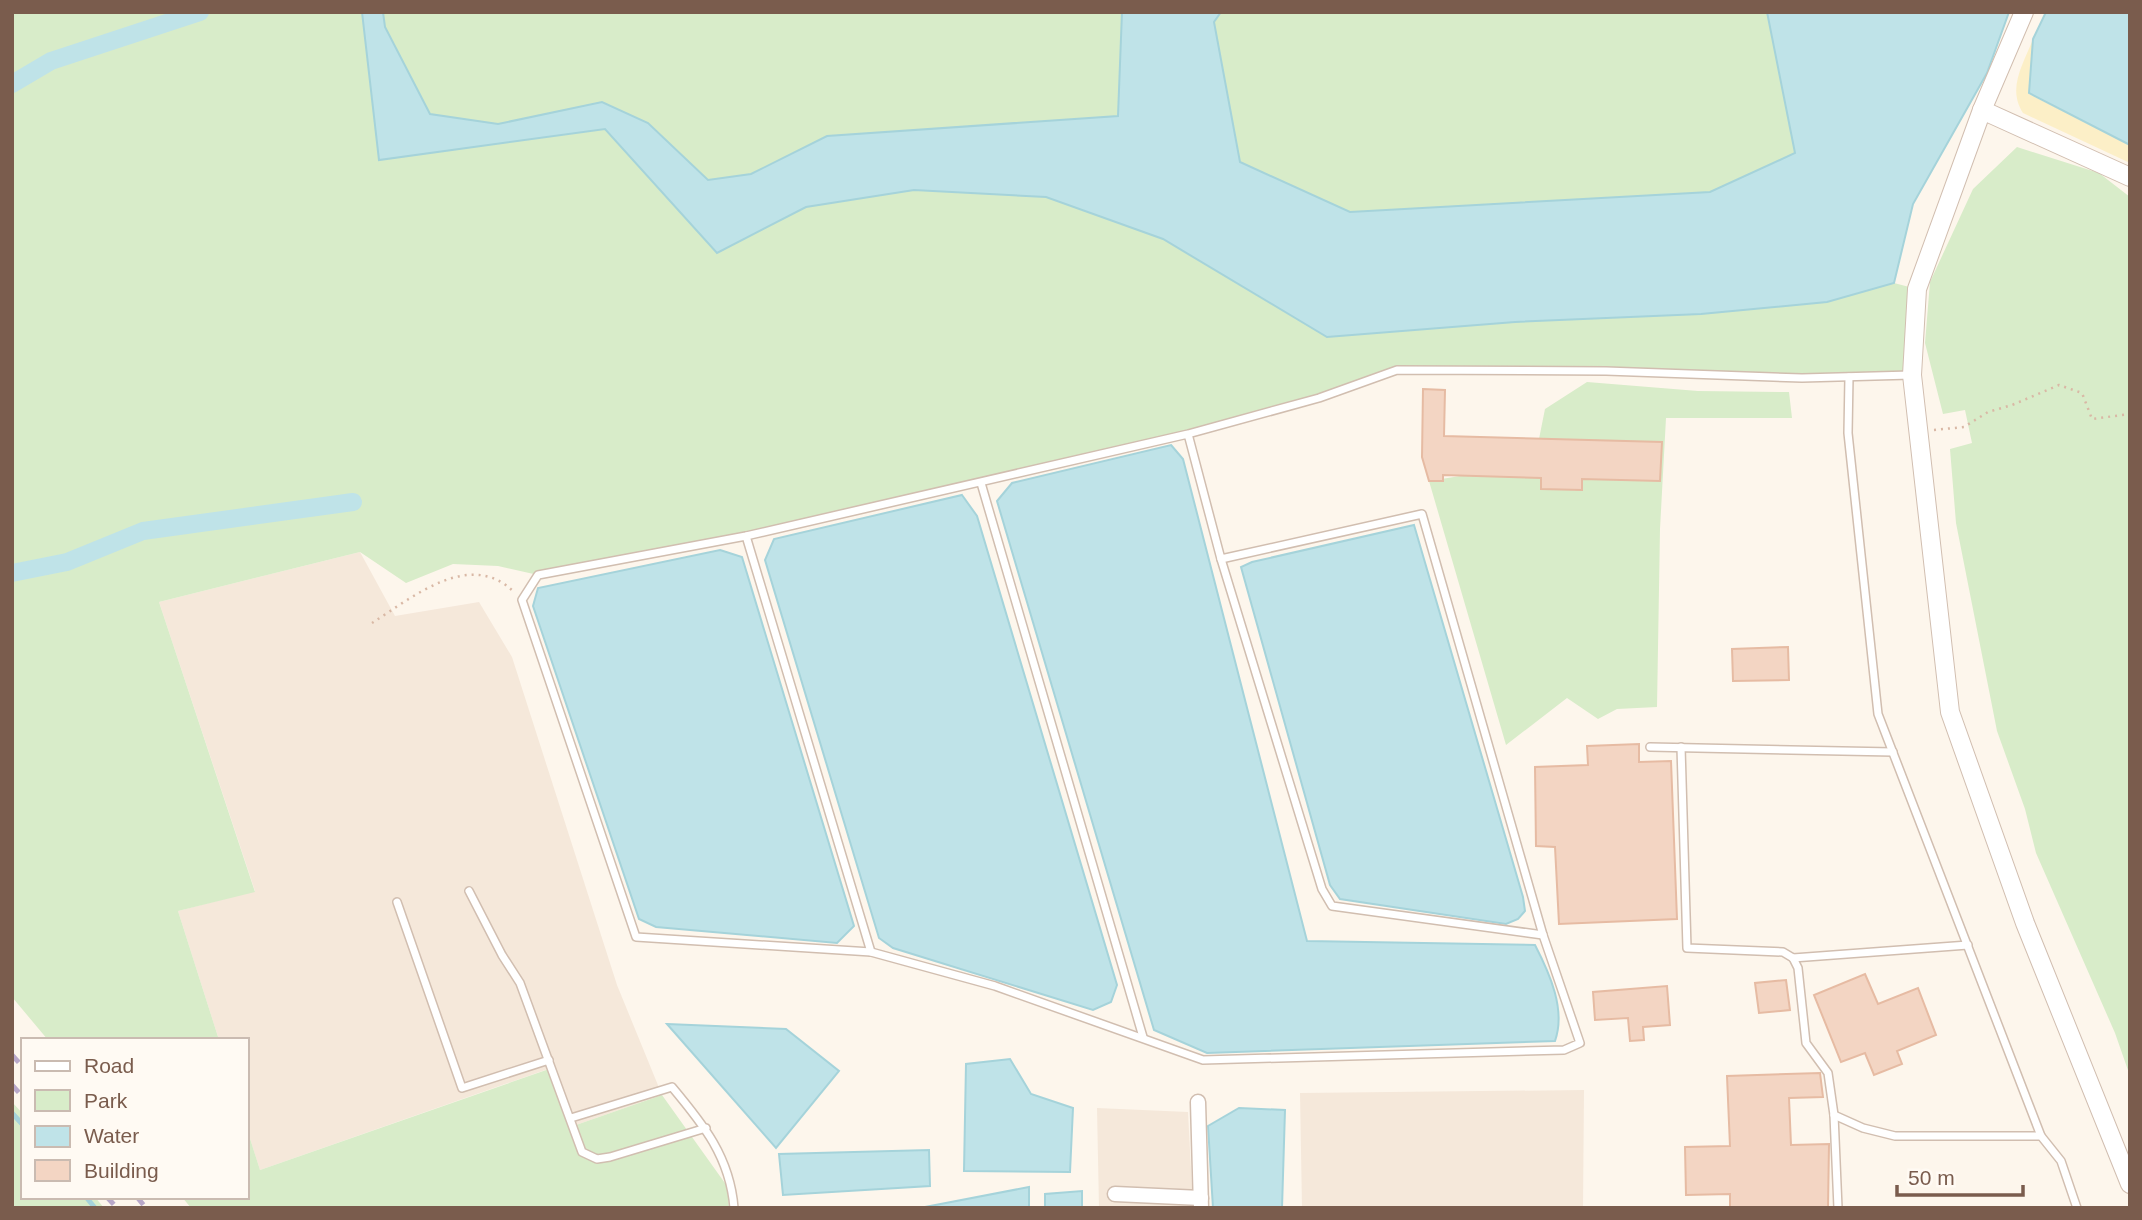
<svg xmlns="http://www.w3.org/2000/svg" width="2142" height="1220" font-family="Arial,sans-serif">
  <style>
    .residential { fill: #f5e8da }
    .green { fill: #d8ecc9 }
    .sand { fill: #fcefc7 }
    .water { fill: #bfe3e8; stroke: #a5d3da; stroke-width: 2 }
    .lines { fill: none; stroke-linecap: round; stroke-linejoin: round }
    .stream { stroke: #a5d3da; stroke-width: 5 }
    .canal { stroke: #bfe3e8; stroke-width: 18 }
    .building { fill: #f3d5c3; stroke: #e6bba3; stroke-width: 2 }
    .service-casing { stroke: #d1beb0; stroke-width: 10 }
    .minor-casing { stroke: #d1beb0; stroke-width: 17 }
    .tertiary-casing { stroke: #d1beb0; stroke-width: 20 }
    .path { stroke: #d9b8a5; stroke-width: 2.5; stroke-dasharray: 2 5; stroke-linecap: butt }
    .service { stroke: #fff; stroke-width: 7 }
    .minor { stroke: #fff; stroke-width: 14 }
    .tertiary { stroke: #fff; stroke-width: 18 }
    .rail { stroke: #b9a8c9; stroke-width: 5; stroke-dasharray: 10 7; stroke-linecap: butt }
  </style>
  <rect width="100%" height="100%" fill="#fdf6ec"/>
  <g class="residential">
    <polygon points="360,552 395,616 479,602 512,657 617,985 662,1095 576,1125 551,1068 260,1170 247,1129 247,1040 219,1040 178,911 255,891 159,602"/>
    <polygon points="1584,1090 1583,1208 1302,1208 1300,1093"/>
    <polygon points="1097,1108 1188,1112 1193,1208 1099,1208"/>
  </g>
  <g class="green">
    <polygon points="12,12 362,12 380,160 605,129 717,253 806,207 914,190 1047,197 1163,239 1327,337 1515,322 1701,314 1827,302 1894,283 1917,289 1912,375 1802,378 1397,370 1319,398 1188,434 746,536 538,575 498,566 453,564 406,583 360,552 159,602 255,892 178,911 219,1040 48,1040 12,997"/>
    <polygon points="383,12 1122,12 1119,116 827,136 751,174 708,180 648,123 602,102 498,124 430,114 385,27"/>
    <polygon points="1221,12 1767,12 1795,153 1710,192 1350,212 1240,162 1214,21"/>
    <polygon points="2017,147 2099,173 2130,197 2130,1076 2115,1033 2036,853 2025,809 1997,731 1956,523 1950,449 1972,443 1965,410 1943,414 1925,343 1930,282 1973,189"/>
    <polygon points="1587,382 1698,391 1789,392 1792,418 1666,418 1660,529 1657,707 1617,709 1598,719 1567,698 1506,745 1429,481 1460,476 1461,437 1539,439 1545,409"/>
    <polygon points="552,1068 576,1125 662,1095 727,1186 729,1208 191,1208 182,1197 247,1197 247,1129 260,1170"/>
    <polygon points="12,1102 23,1114 23,1197 95,1197 104,1208 12,1208"/>
  </g>
  <path class="sand" d="M2033,39L2029,94L2130,145V163L2023,113C2007,88 2023,65 2033,39Z"/>
  <g class="water">
    <polygon points="362,12 383,12 385,27 430,114 498,124 602,102 648,123 708,180 751,174 827,136 1118,116 1122,12 1221,12 1214,22 1240,162 1350,212 1710,192 1795,153 1767,12 2009,12 1987,73 1913,204 1894,283 1827,302 1701,314 1515,322 1327,337 1163,239 1046,197 914,190 806,207 717,253 605,129 379,160"/>
    <polygon points="2046,12 2130,12 2130,145 2029,93 2033,39"/>
    <path d="M1171,445L1183,459L1307,941L1535,945C1550,974 1566,1010 1555,1041L1207,1053L1154,1030L997,501L1012,483Z"/>
    <polygon points="962,495 977,516 1117,985 1111,1002 1093,1010 893,948 879,938 765,560 774,539"/>
    <polygon points="1414,525 1523,897 1525,911 1518,919 1506,924 1340,899 1330,885 1241,567 1252,562"/>
    <polygon points="720,550 742,557 854,926 837,943 656,927 639,919 533,606 538,588"/>
    <polygon points="667,1024 786,1029 839,1071 776,1148"/>
    <polygon points="1010,1059 1031,1094 1073,1108 1070,1172 964,1171 966,1064"/>
    <polygon points="1239,1108 1285,1110 1282,1208 1213,1208 1208,1126"/>
    <polygon points="929,1150 930,1186 783,1195 779,1154"/>
    <polygon points="1029,1187 1029,1208 921,1208 925,1207"/>
    <polygon points="1082,1191 1082,1208 1045,1208 1045,1194"/>
  </g>
  <g class="lines">
    <g class="stream">
      <polyline points="12,1113 23,1125"/>
      <polyline points="86,1197 95,1208"/>
    </g>
    <g class="canal">
      <polyline points="12,84 51,61 200,12"/>
      <polyline points="12,573 67,562 143,531 353,502"/>
    </g>
  </g>
  <g class="building">
    <polygon points="1423,389 1445,390 1444,436 1662,442 1660,481 1582,479 1582,490 1541,489 1541,478 1443,475 1443,481 1429,481 1422,457"/>
    <polygon points="1788,647 1789,680 1733,681 1732,649"/>
    <polygon points="1639,744 1639,762 1671,761 1677,919 1559,924 1555,847 1536,846 1535,767 1588,765 1587,746"/>
    <polygon points="1865,974 1878,1004 1918,988 1936,1035 1897,1051 1902,1064 1874,1075 1865,1053 1841,1062 1814,995"/>
    <polygon points="1786,980 1790,1010 1759,1013 1755,983"/>
    <polygon points="1667,986 1670,1025 1643,1027 1644,1040 1630,1041 1628,1018 1595,1020 1593,992"/>
    <polygon points="1820,1073 1823,1097 1789,1098 1791,1145 1829,1144 1828,1208 1730,1208 1730,1194 1686,1195 1685,1147 1730,1146 1727,1076"/>
  </g>
  <g class="lines">
    <g class="service-casing">
      <g id="service">
        <polyline points="1849,377 1848,433 1878,714 2041,1136"/>
        <polyline points="1188,434 1221,559 1422,514 1543,935 1580,1043 1564,1050 1203,1060 995,986 871,952 636,937 522,600 538,575 746,536 1188,434 1319,398 1397,370 1606,371 1802,378 1911,375"/>
        <polyline points="981,483 1143,1037"/>
        <polyline points="746,536 871,952"/>
        <polyline points="1221,559 1322,889 1332,906 1543,935"/>
        <polyline points="1650,747 1893,752"/>
        <polyline points="1681,747 1687,948 1783,952 1793,958 1798,968 1806,1043 1828,1073 1834,1115 1838,1208"/>
        <polyline points="469,891 502,955 520,983 582,1152 597,1159 610,1157 706,1128"/>
        <polyline points="397,902 462,1088 549,1060"/>
        <polyline points="1793,958 1968,945"/>
        <polyline points="1834,1115 1863,1128 1895,1136 2041,1136 2061,1161 2077,1208"/>
        <path d="M571,1118L672,1087C703,1124 730,1157 734,1208"/>
      </g>
    </g>
    <g class="minor-casing">
      <g id="minor">
        <polyline points="1198,1102 1201,1208"/>
        <polyline points="1115,1194 1201,1198"/>
      </g>
    </g>
    <g class="tertiary-casing">
      <g id="tertiary">
        <polyline points="2024,12 1982,110 1917,289 1912,375 1950,712 2025,923 2130,1184"/>
        <polyline points="1982,110 2130,177"/>
      </g>
    </g>
    <g class="path">
      <polyline points="1934,430 1964,427 1988,412 2012,405 2059,385 2082,393 2092,419 2130,414"/>
      <path d="M372,623C413,597 471,548 515,593"/>
    </g>
    <use href="#service" class="service"/>
    <use href="#minor" class="minor"/>
    <use href="#tertiary" class="tertiary"/>
    <g class="rail">
      <polyline points="12,1055 23,1067"/>
      <polyline points="12,1085 23,1097"/>
      <polyline points="107,1197 117,1208"/>
      <polyline points="137,1197 146,1208"/>
    </g>
  </g>
  <rect width="2142" height="1220" fill="none" stroke="#7a5c4d" stroke-width="28"/>
  <rect x="21" y="1038" width="228" height="161" fill="#fffaf3" stroke="#cabbb1" stroke-width="2"/>
  <rect x="35" y="1061" width="35" height="10" fill="#ffffff" stroke="#cabbb1" stroke-width="2"/>
  <text x="84" y="1073" font-size="21" fill="#7a5c4d">Road</text>
  <rect x="35" y="1090" width="35" height="21" fill="#d8ecc9" stroke="#cabbb1" stroke-width="2"/>
  <text x="84" y="1108" font-size="21" fill="#7a5c4d">Park</text>
  <rect x="35" y="1126" width="35" height="21" fill="#bfe3e8" stroke="#cabbb1" stroke-width="2"/>
  <text x="84" y="1143" font-size="21" fill="#7a5c4d">Water</text>
  <rect x="35" y="1160" width="35" height="21" fill="#f3d5c3" stroke="#cabbb1" stroke-width="2"/>
  <text x="84" y="1178" font-size="21" fill="#7a5c4d">Building</text>
  <path d="M1897 1185v10h126v-10" fill="none" stroke="#7a5c4d" stroke-width="3.5"/>
  <text x="1908" y="1185" font-size="21" fill="#7a5c4d" stroke="#fffaf3" stroke-width="5" paint-order="stroke">50 m</text>
</svg>
